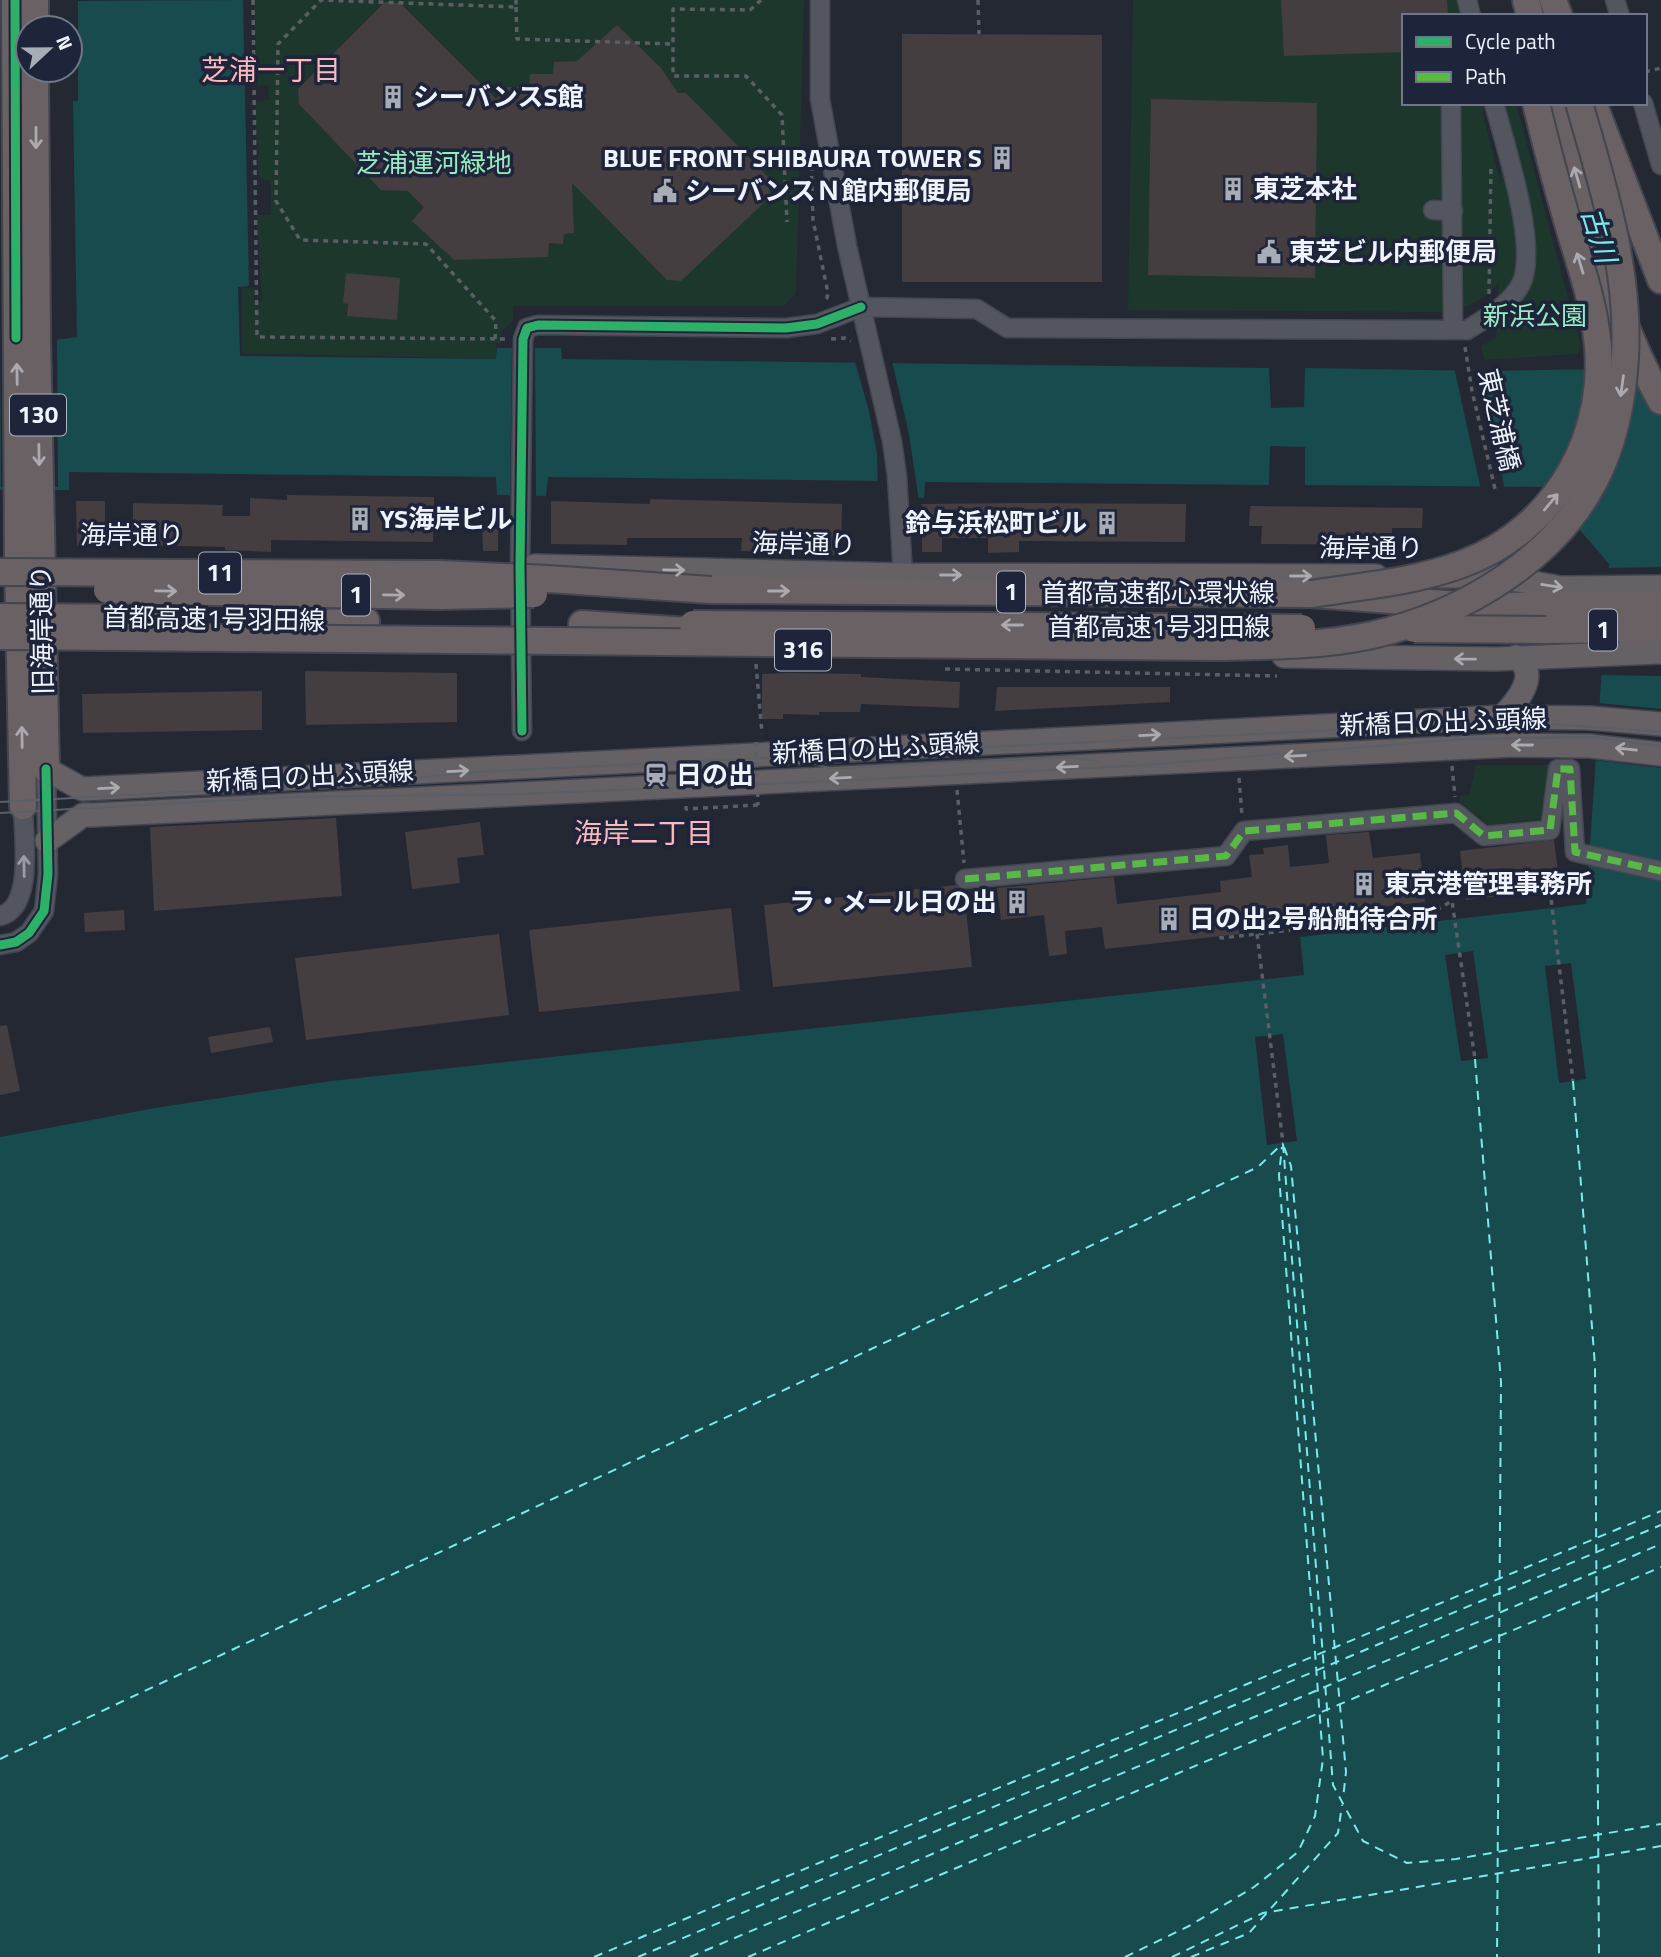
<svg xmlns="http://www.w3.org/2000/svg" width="1661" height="1957" font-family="'Titillium Web','Noto Sans JP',sans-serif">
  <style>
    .green { fill: #1d372d }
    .water { fill: #184b4e }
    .pier { fill: #242833 }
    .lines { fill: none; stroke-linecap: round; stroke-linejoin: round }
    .ferry { stroke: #7ceaed; stroke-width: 2; stroke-dasharray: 9 7; stroke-linecap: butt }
    .building { fill: #443e40 }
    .minor-casing { stroke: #434650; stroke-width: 21 }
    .major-casing { stroke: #434650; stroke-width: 26 }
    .highway-casing { stroke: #434650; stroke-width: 30 }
    .path { stroke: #5a5e65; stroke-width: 3.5; stroke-dasharray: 5 5; stroke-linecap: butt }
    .minor { stroke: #53565e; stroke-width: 18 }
    .major { stroke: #656164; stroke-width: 23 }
    .highway { stroke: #696163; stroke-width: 26 }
    .tram { stroke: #5b5f68; stroke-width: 2 }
    .highway-bridge-casing { stroke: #434650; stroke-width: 30; stroke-linecap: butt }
    .path-bridge { stroke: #5a5e65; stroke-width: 3.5; stroke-dasharray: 5 5; stroke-linecap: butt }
    .highway-bridge { stroke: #696163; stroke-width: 26 }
    .quiet { stroke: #58b947; stroke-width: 7; stroke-dasharray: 14 7; stroke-linecap: butt }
    .cycleway-casing { stroke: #1e2439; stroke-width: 13 }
    .cycleway { stroke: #2db169; stroke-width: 9 }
    .oneway { stroke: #acaab0 }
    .oneway2 { stroke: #aaaab1 }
    .oneway3 { stroke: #999da6 }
    .labels { text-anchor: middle; stroke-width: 7; stroke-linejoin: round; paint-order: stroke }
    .shield { fill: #1e2439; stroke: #b0b5c3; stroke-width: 2 }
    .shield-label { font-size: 24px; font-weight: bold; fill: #eff3fe }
    .poi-label { font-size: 26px; font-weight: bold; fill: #eff3fe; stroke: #1e2439; text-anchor: start }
    .park-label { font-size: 26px; fill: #97ebc2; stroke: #1e2439 }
    .street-label { font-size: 26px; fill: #eff3fe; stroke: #1e2439 }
    .neighbourhood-label { font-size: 28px; fill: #fdb8bb; stroke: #1e2439 }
    .water-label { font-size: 28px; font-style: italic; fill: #7ceaed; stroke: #1e2439 }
  </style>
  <rect width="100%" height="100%" fill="#242833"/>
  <g class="green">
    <polygon points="254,0 804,0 796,293 783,306 513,306 513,321 501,332 501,343 496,343 497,359 242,353 242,288 254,287 254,303 262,302 257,215 271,215 271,181 259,179 255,102 269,100 268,85 257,86"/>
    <path d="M1133,0H1464L1467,16H1404V103H1488L1489,110L1482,111L1501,185L1502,103H1516L1581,346L1578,354L1484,360L1481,346L1496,338L1499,282C1484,300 1468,308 1445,312L1128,310Z"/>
    <polygon points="1476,765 1552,765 1548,818 1489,825 1460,802 1460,796 1469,795"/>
  </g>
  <polygon class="water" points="243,0 249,286 238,287 240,356 496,359 497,348 561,348 562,359 1269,368 1271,408 1304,407 1305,368 1485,371 1661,368 1661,1957 0,1957 0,1137 155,1108 331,1081 1304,975 1300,937 1586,904 1609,564 1543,487 1305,485 1305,447 1270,446 1269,485 925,482 924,498 878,496 878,481 548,477 546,496 497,495 496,477 69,472 69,490 0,490 0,340 54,340 77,337 73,101 78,101 78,1"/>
  <g class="pier">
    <polygon points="0,336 57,336 58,487 1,487"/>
    <polygon points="512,345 535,345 536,498 510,498"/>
    <polygon points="892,361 909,434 919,501 878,496 877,454 869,411 855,362"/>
    <polygon points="1454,367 1479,367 1505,490 1481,490"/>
    <polygon points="1661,567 1661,676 1600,675 1605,568"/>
    <polygon points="1598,703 1661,709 1661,768 1595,760"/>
    <polygon points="1473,951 1488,1058 1461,1061 1445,955"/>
    <polygon points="1571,963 1586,1079 1559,1083 1545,966"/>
    <polygon points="1283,1034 1297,1141 1267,1145 1255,1037"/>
  </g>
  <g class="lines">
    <g class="ferry">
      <polyline points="1475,1059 1501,1382 1497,1957"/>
      <polyline points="1573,1081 1595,1366 1599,1957"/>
      <polyline points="1283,1144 1333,1785 1363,1841 1407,1863 1456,1859 1661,1824"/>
      <polyline points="1284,1147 1291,1166 1346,1772 1343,1799"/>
      <polyline points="0,1759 1258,1167 1283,1143"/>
      <polyline points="594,1957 1661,1511"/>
      <polyline points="638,1957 1661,1525"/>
      <polyline points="690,1957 1661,1544"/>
      <polyline points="748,1957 1661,1567"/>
      <polyline points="1125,1957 1189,1926 1254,1887 1298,1852 1315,1816 1323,1759 1279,1175 1282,1147"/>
      <polyline points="1172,1957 1263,1913 1661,1846"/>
      <polyline points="1191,1957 1249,1933 1338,1833 1342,1805"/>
    </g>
  </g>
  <g class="building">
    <polygon points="1281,0 1447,0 1448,16 1404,16 1404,52 1284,56"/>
    <polygon points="385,2 400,3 496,99 508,87 529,86 530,74 553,74 554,62 577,61 617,25 661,68 678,93 686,93 770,179 769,198 681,281 667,280 572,183 574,233 564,234 563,244 549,243 548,257 454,260 412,221 424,207 408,191 381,190 299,104 298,89"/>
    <polygon points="902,34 1102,35 1102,282 902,282"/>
    <polygon points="1151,99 1317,103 1315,278 1148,275"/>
    <polygon points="346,273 400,278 397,320 347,316 348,304 343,303"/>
    <polygon points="287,495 434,497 433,542 271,540 271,552 225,550 225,547 133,545 133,503 223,505 222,516 250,516 250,498 287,500"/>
    <polygon points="650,499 842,504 841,555 741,551 742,538 627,538 627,545 551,544 551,501 650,504"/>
    <polygon points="76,501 105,501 105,546 77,546"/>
    <polygon points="1029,503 1186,504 1185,542 1019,541 1019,552 988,553 988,538 942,538 942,552 922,552 922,504"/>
    <polygon points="1250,506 1423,508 1422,528 1392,528 1392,545 1261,544 1262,526 1249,526"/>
    <polygon points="482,525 498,525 498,551 483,551"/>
    <polygon points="305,671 457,673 457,722 306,725"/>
    <polygon points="789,673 861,674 861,677 960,682 959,708 861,704 860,712 819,712 819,715 783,714 783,719 762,719 762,674"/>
    <polygon points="997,687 1170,687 1170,702 995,711"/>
    <polygon points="262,691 262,730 83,733 82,694"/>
    <polygon points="336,818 342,896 154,911 150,827"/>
    <polygon points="480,822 484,855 457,858 460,883 412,889 405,832"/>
    <polygon points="1369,832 1373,858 1420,853 1425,902 1295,916 1296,921 1238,927 1239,934 1105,949 1102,927 1065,931 1067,954 1049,956 1044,915 1001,920 997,888 1114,877 1117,904 1221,892 1220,881 1252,877 1249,855 1264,854 1263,848 1288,845 1290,867 1329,863 1326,835"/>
    <polygon points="1554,840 1560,889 1466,900 1460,851"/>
    <polygon points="956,885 964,890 972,967 773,987 764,905"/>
    <polygon points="731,908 740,991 539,1012 529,930"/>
    <polygon points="124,910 125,930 85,932 84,913"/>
    <polygon points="499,934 509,1015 306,1040 295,958"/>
    <polygon points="7,1025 20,1091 0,1095 0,1026"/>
    <polygon points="270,1027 273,1042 211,1053 208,1037"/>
  </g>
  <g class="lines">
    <g class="minor-casing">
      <g id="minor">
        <polyline points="820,0 820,99 847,246 892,441 897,476 903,575"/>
        <polyline points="1467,0 1471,16"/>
        <polyline points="1615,0 1620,16"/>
        <polyline points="1451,103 1453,329"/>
        <polyline points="1643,103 1661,165"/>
        <polyline points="1433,210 1453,211"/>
        <path d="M522,731L520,566L523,339L527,328L538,325L786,328L817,324L861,307L977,309L1007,328L1467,330C1486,318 1511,304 1521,284C1539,247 1505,145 1494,103"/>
        <polyline points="965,879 1226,856 1244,831 1456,813 1484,836 1550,830 1558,769 1570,769 1575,852 1661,871"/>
        <path d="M0,916C35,908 23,833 23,806"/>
        <polyline points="0,945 16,942 29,933 44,911 48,874 46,769"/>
      </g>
    </g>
    <g class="major-casing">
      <g id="major">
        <polyline points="535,566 903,575 1376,576"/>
        <polyline points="1438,576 1495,576 1561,588 1661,587"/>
        <polyline points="1284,656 1496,659 1661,652"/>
        <path d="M1502,717C1517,702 1541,674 1516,657"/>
        <polyline points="46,769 82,789 1502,717 1590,718 1661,724"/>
        <polyline points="47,841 83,815 92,815 1514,745 1590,746 1661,754"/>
      </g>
    </g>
    <g class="highway-casing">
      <g id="highway">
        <polyline points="15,0 18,562 23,806"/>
        <polyline points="35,0 35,28"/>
        <polyline points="1526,0 1530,16"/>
        <polyline points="1553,0 1559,16"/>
        <polyline points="35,70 37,338 46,769"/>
        <path d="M1556,103C1585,204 1610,309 1661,401"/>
        <polyline points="1593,103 1661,280"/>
        <polyline points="711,590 1311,594 1472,606 1661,605"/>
        <polyline points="582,624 689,631"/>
        <polyline points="238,627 366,621"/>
        <polyline points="1546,630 1661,629"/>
      </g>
    </g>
    <g class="path">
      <polyline points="253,0 257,337 506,339"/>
      <polyline points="761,0 750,10 673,9 673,76 746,76 782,115 787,222"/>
      <polyline points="978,0 979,34"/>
      <polyline points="516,7 517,39 673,44"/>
      <polyline points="1645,72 1661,68"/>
      <polyline points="811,156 813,220 828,293 827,298 822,302"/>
      <polyline points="1489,294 1491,165"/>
      <polyline points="495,339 496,321 426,244 300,240 276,201 278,44 321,0 516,7 516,0"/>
      <polyline points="831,339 845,338 851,341"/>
      <polyline points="1465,347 1472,391 1495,489"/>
      <polyline points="756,664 762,734"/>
      <polyline points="945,669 1277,676"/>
      <polyline points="1452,766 1455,797"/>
      <polyline points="1239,778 1242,815"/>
      <polyline points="957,790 964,863"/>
      <polyline points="686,806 686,809 758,805"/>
      <polyline points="1550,890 1573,1081"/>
      <polyline points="1257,934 1283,1143"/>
      <polyline points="1221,936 1221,938 1428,915 1452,901 1475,1059"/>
    </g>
    <use href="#minor" class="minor"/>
    <use href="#major" class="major"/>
    <use href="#highway" class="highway"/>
    <g class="tram">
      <polyline points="804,761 829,768 841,768 1067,757 1097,761"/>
      <polyline points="0,802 384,781 476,772 1462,724 1536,723 1661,732"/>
      <polyline points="0,813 289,797 522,794 854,780 1146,765 1462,739 1593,737 1661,746"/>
    </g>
    <g class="highway-bridge-casing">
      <g id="highway-bridge">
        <polyline points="0,572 441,574 548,579 711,590"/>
        <polyline points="107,590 440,596 534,594"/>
        <path d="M1311,594C1362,586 1414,582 1462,564C1558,529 1612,429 1596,330C1591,295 1579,261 1569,227C1557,186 1546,145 1536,103"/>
        <polyline points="0,617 158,618"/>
        <polyline points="693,624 1302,628"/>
        <polyline points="1414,629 1546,630"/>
        <path d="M0,636L1219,647C1270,646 1322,646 1372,635C1465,614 1563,556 1602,465C1616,432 1623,393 1625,357C1630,270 1603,186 1579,103"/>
      </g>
    </g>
    <polyline class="path-bridge" points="756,742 758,805"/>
    <use href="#highway-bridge" class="highway-bridge"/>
    <polyline class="quiet" points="965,879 1226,856 1244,831 1456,813 1484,836 1550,830 1558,769 1570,769 1575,852 1661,871"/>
    <g class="cycleway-casing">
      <g id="cycleway">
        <polyline points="15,0 16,338"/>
        <polyline points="522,731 520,566 523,339 527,328 538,325 786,328 817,324 861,307"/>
        <polyline points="0,945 16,942 29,933 44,911 48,874 46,769"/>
      </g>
    </g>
    <use href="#cycleway" class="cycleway"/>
  </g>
  <defs><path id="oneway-shaft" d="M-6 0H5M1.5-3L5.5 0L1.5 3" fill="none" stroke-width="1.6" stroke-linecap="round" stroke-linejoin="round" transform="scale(1.75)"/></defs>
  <g class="oneway">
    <use href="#oneway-shaft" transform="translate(36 138) rotate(90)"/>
    <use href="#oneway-shaft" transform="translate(1577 177) rotate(-106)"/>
    <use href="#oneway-shaft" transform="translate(1580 263) rotate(-107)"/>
    <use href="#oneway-shaft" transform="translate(17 374) rotate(-91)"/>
    <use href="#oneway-shaft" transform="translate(1622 386) rotate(98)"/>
    <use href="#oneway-shaft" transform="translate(39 455) rotate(89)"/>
    <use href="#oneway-shaft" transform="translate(1551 502) rotate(-50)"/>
    <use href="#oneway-shaft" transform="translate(166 591) rotate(1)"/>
    <use href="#oneway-shaft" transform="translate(779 591)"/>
    <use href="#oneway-shaft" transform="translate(394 595) rotate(1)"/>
    <use href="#oneway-shaft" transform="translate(1012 625) rotate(-180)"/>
    <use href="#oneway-shaft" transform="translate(22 737) rotate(-91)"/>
  </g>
  <g class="oneway2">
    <use href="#oneway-shaft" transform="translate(674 570) rotate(1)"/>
    <use href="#oneway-shaft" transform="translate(951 575)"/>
    <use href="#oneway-shaft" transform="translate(1301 576)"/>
    <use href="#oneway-shaft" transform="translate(1552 586) rotate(9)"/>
    <use href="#oneway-shaft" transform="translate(1465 659) rotate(-179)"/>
    <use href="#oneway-shaft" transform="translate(1150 735) rotate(-3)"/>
    <use href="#oneway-shaft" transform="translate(1522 745) rotate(-180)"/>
    <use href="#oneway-shaft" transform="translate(1626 749) rotate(-174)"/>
    <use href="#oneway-shaft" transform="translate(1295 756) rotate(177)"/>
    <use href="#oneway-shaft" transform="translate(1067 767) rotate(177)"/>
    <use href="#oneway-shaft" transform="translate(458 771) rotate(-3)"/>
    <use href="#oneway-shaft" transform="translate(840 778) rotate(177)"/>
    <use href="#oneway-shaft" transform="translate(109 788) rotate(-3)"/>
  </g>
  <use class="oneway3" href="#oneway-shaft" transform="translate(24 866) rotate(-91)"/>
  <defs>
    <g id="building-bare" transform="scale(1.89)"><path d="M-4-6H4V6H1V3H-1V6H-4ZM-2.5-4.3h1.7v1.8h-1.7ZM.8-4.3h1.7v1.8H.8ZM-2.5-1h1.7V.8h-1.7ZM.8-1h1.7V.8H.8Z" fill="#a8acb7" stroke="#1e2439" stroke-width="2.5" paint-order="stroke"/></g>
    <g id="civic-bare" transform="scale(1.89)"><path d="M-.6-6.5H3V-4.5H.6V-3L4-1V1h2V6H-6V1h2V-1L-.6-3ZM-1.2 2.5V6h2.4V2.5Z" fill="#a8acb7" stroke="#1e2439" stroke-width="2.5" paint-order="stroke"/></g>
    <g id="station-bare" transform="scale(1.89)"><path d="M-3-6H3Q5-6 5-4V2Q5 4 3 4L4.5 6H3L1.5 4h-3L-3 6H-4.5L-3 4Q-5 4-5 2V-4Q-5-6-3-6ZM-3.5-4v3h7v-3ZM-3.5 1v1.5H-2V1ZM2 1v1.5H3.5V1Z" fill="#a8acb7" stroke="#1e2439" stroke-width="2.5" paint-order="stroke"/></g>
  </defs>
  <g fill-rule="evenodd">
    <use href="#building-bare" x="393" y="97"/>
    <use href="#building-bare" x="1002" y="158"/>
    <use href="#building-bare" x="1233" y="189"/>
    <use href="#civic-bare" x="665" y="191"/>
    <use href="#civic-bare" x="1269" y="252"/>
    <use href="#building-bare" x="360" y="519"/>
    <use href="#building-bare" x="1107" y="523"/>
    <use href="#station-bare" x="656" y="775"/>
    <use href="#building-bare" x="1364" y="884"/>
    <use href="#building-bare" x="1017" y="902"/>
    <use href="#building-bare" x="1169" y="919"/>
  </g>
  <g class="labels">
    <g class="shield">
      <rect x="10" y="394.5" width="56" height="41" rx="5"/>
      <rect x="199" y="552.5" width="42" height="41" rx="5"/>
      <rect x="997" y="571.5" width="28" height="41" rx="5"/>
      <rect x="342" y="574.5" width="28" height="41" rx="5"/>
      <rect x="1589" y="609.5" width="28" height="41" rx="5"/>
      <rect x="775" y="629.5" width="56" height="41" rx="5"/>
    </g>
    <g class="shield-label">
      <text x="38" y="423">130</text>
      <text x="220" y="581">11</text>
      <text x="1011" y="600">1</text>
      <text x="356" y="603">1</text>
      <text x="1603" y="638">1</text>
      <text x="803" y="658">316</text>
    </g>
    <g class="poi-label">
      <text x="413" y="106">シーバンスS館</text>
      <text x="982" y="167" text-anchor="end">BLUE FRONT SHIBAURA TOWER S</text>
      <text x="1253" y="198">東芝本社</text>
      <text x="685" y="200">シーバンスＮ館内郵便局</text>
      <text x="1289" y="261">東芝ビル内郵便局</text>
      <text x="380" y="528">YS海岸ビル</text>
      <text x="1087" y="532" text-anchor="end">鈴与浜松町ビル</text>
      <text x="676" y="784">日の出</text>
      <text x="1384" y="893">東京港管理事務所</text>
      <text x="997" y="911" text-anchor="end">ラ・メール日の出</text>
      <text x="1189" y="928">日の出2号船舶待合所</text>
    </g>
    <g class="park-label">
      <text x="434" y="172">芝浦運河緑地</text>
      <text x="1535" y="325">新浜公園</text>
    </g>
    <g class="street-label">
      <text transform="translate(1499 420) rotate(77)" y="9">東芝浦橋</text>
      <text x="132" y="544">海岸通り</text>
      <text transform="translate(804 544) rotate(1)" y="9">海岸通り</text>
      <text x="1371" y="557">海岸通り</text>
      <text x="1158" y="602">首都高速都心環状線</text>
      <text transform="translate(214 619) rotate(1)" y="9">首都高速1号羽田線</text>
      <text x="1159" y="636">首都高速1号羽田線</text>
      <text transform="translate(42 630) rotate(-91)" y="9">旧海岸通り</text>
      <text transform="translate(1443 722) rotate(-2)" y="9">新橋日の出ふ頭線</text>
      <text transform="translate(876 748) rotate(-3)" y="9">新橋日の出ふ頭線</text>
      <text transform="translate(310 776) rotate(-3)" y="9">新橋日の出ふ頭線</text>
    </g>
    <g class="neighbourhood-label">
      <text x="271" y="80">芝浦一丁目</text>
      <text x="644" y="843">海岸二丁目</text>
    </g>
    <g class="water-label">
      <text transform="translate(1599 235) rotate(73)" y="10">古川</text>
    </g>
  </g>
  <rect x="1402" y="14" width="245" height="91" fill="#1e2439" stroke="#727788" stroke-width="2"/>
  <rect x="1416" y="37" width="35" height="10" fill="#2db169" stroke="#727788" stroke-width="2"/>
  <text x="1465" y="49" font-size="21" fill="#eff3fe">Cycle path</text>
  <rect x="1416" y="72" width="35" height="10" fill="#58b947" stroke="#727788" stroke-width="2"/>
  <text x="1465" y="84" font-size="21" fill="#eff3fe">Path</text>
  <g transform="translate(49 49) rotate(68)"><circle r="33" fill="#1e2439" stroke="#727788" stroke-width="2"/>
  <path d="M0-5L12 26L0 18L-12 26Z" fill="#a8acb7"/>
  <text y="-10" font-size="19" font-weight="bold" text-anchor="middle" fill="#eff3fe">N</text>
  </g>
</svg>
